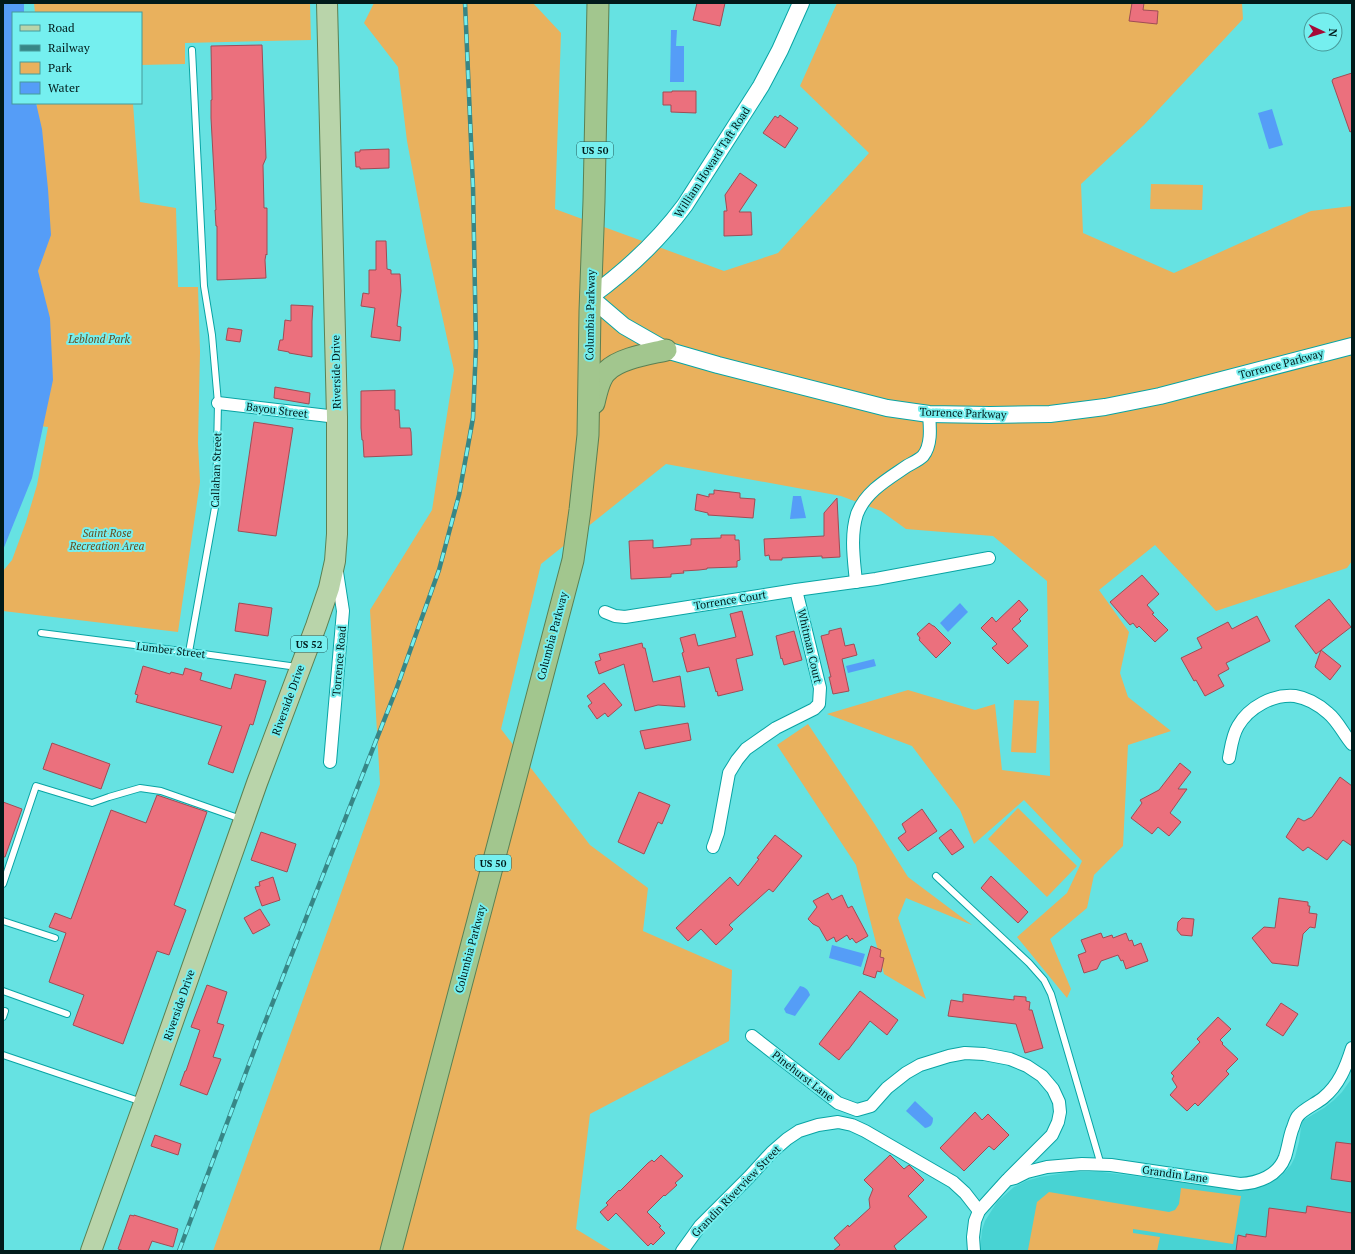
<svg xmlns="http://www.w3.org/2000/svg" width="1355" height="1254" font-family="'PT Serif',serif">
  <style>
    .built { fill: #48d3d3 }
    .green { fill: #e9b15d }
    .water { fill: #559df7 }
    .building { fill: #eb707d; stroke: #9f4c55 }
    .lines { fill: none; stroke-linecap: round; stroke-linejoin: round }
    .service-casing { stroke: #08a4a4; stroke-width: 8 }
    .minor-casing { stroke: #08a4a4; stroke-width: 14 }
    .tertiary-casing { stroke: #08a4a4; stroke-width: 18 }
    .primary-casing { stroke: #5a8053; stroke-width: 22 }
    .trunk-casing { stroke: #5a8053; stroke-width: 23 }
    .service { stroke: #fff; stroke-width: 6 }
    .minor { stroke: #fff; stroke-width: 12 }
    .tertiary { stroke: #fff; stroke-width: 16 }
    .primary { stroke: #b9d4aa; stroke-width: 20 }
    .trunk { stroke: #a2c68e; stroke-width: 21 }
    .rail-casing { stroke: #378686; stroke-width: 4.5 }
    .rail { stroke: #75efef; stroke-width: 3; stroke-dasharray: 9; stroke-linecap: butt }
    .labels { text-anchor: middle; stroke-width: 4; stroke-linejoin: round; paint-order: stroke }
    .shield { fill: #75efef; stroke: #245a5a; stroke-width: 1 }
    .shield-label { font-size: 10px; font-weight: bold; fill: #011a1a }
    .street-label { font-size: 11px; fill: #011a1a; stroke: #75efef }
    .park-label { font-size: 11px; font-style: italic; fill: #684b1e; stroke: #75efef }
  </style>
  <rect width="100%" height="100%" fill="#66e2e2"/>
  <polygon class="built" points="1352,1078 1352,1251 980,1251 982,1230 985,1221 997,1202 1014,1187 1026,1181 1040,1177 1071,1172 1102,1172 1238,1189 1254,1188 1269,1184 1281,1176 1291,1165 1295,1157 1299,1142 1302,1121 1324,1108 1334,1100 1342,1092"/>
  <g class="green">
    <polygon points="34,3 310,3 311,40 185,43 185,64 141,65 141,13 35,13"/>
    <polygon points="374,3 533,3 561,33 555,209 724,271 778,253 869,153 800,86 837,3 1242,3 1243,19 1144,125 1081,184 1083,233 1174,273 1311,211 1352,206 1352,561 1347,568 1216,611 1155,545 1099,590 1129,632 1120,673 1128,697 1171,731 1128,745 1123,846 1094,875 1087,908 1050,939 1071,989 1067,998 1017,937 1067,893 1082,861 1024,800 974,844 960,810 912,746 827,714 908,690 975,710 995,704 1002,770 1050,776 1047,581 993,536 906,529 881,511 841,496 666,464 541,564 501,729 590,845 648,888 643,931 732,970 729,1041 590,1114 576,1229 612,1251 213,1251 380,784 370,610 432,510 454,370 426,242 407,141 398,67 364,23"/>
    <polygon points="37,103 133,103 140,202 176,208 178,287 198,287 200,352 198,443 200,482 178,632 3,611 3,571 12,560 26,522 37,485 48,427 3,422"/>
    <polygon points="1151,184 1203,185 1202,210 1150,209"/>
    <polygon points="1014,700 1039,701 1036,753 1011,752"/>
    <polygon points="808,724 874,823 908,877 972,925 906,898 898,918 926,999 884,974 856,865 777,745"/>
    <polygon points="1018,808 1077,866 1047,897 988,839"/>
    <polygon points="1181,1188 1241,1196 1233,1244 1133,1229 1133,1233 1160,1237 1157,1251 1028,1250 1037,1202 1049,1192 1169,1212 1175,1210 1179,1204"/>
  </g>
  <g class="water">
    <polygon points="3,3 24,3 24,13 13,13 13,103 36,103 42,129 48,189 51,235 38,271 50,318 53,380 32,478 3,550"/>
    <polygon points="671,30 677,30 676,46 684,46 684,82 670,82"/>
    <polygon points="1272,109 1283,145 1269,149 1258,113"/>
    <polygon points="793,496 801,496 806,518 790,519"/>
    <polygon points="960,603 968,612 948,632 940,623"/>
    <polygon points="874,659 876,666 848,673 846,666"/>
    <polygon points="832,945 865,954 861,967 829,958"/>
    <path d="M800,986C805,987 808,989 810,995L795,1016L786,1013L784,1009Z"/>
    <path d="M915,1101L933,1118C933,1124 931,1127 925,1128L906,1111Z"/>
  </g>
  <g class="building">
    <polygon points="697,3 725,3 720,26 693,20"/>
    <polygon points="1132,3 1144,3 1143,10 1158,11 1157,24 1129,21"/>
    <polygon points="262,45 266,158 263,165 264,208 267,208 267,255 266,254 265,260 266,278 217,280 217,226 216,226 215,210 216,210 211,118 211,100 212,100 211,46"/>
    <polygon points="1352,73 1352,131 1350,132 1332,81 1333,79"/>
    <polygon points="672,91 696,91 696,113 671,112 671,105 663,105 663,92 672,92"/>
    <polygon points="780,115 798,128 785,148 763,133 775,116 778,118"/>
    <polygon points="389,149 389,168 360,169 360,167 356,167 355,152 360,152 360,150"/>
    <polygon points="740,173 757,185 739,212 751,212 752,235 724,236 724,211 727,211 725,195"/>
    <polygon points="376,241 386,241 387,269 391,270 391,274 400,274 401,291 397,326 401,327 400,341 371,337 375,308 361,306 363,293 369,294 369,270 376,270"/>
    <polygon points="291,305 313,306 312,321 312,357 289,353 289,352 278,350 280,340 283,340 285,320 291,321"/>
    <polygon points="228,328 242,330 240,342 226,340"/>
    <polygon points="275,387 310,393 309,404 274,398"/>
    <polygon points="395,390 395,410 399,410 400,428 410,428 411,432 412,455 364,457 363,440 362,440 361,428 361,391"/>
    <polygon points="254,422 293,428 276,536 238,531"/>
    <polygon points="714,490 740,493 740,498 755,499 753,518 708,515 708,513 695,510 697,494 709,497 709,494 714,494"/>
    <polygon points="837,498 840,557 822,558 822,556 782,558 782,560 770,560 769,555 765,556 764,539 824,536 824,513"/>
    <polygon points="721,535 735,535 735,540 739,540 740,560 737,561 737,567 707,568 707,569 699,570 683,571 684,573 671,574 671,577 631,579 629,541 653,540 653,548 691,545 691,539 721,538"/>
    <polygon points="1142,575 1159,594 1147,605 1154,613 1152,614 1168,630 1155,642 1139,626 1137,628 1133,623 1130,625 1110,602"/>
    <polygon points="1329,599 1351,627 1316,654 1295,626"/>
    <polygon points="1019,600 1028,610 1019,619 1021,621 1012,629 1028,646 1008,664 992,648 997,644 981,628 992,617 996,622"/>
    <polygon points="239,603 272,608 268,636 235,631"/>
    <polygon points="742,611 753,655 736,659 743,690 718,696 717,691 716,692 709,667 687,672 682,653 684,652 680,638 695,634 698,646 736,637 730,614"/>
    <polygon points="1257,616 1270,641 1226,663 1229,669 1218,675 1224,686 1205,696 1196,680 1194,681 1181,658 1202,648 1197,638 1228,622 1232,629"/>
    <polygon points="929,623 933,626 934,626 951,643 936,658 919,640 920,638 917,634"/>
    <polygon points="841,628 845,646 854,644 857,655 842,659 849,691 833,694 829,677 831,677 821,636 829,634 829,631"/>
    <polygon points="794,631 802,660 784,665 782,658 781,659 776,636"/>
    <polygon points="642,643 643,648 645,648 653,682 680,676 685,707 658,705 635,711 624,664 599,674 595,662 601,660 599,654"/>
    <polygon points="1321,650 1341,666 1330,680 1315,667"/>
    <polygon points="143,666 170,674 171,672 183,675 185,668 202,673 200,680 231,689 235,674 266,681 253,725 250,724 233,773 208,764 222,726 136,702 138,695 135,694"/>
    <polygon points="604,683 622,705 608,717 605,713 597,719 588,706 592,703 587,696"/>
    <polygon points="688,723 691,740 645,749 640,731"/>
    <polygon points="52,743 110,764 101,789 43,769"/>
    <polygon points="1180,763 1191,772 1178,789 1187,789 1170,813 1181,822 1169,836 1158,827 1152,834 1131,818 1142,803 1140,800 1159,790"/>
    <polygon points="1340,777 1352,786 1352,846 1343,840 1327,860 1308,847 1303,851 1286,837 1298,818 1304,821 1312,817"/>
    <polygon points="639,792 670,805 662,824 658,822 644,854 618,842"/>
    <polygon points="157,795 207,812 174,905 186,910 169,955 157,951 123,1044 73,1025 84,995 49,982 66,933 49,927 55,913 71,919 111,810 146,823"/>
    <polygon points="3,802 22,809 5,857 3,857"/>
    <polygon points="922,809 937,831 908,851 898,838 906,832 902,824"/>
    <polygon points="951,829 964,847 952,855 939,838"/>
    <polygon points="261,832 296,844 287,872 251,860"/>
    <polygon points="775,835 802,856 773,892 769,889 729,925 733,929 716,945 701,929 688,941 676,928 730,877 738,886 759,859 757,858"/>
    <polygon points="991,876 1028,912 1018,923 981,888"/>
    <polygon points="273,877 280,900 262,906 255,887 260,886 259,882"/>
    <polygon points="828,893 832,900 842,895 848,908 852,906 868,936 856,943 852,938 850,940 847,935 836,942 834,937 827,941 819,927 813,924 808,919 817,907 813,901"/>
    <polygon points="1279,898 1308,902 1308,906 1310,906 1309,913 1317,914 1315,928 1310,927 1303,934 1298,966 1272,963 1252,938 1264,927 1275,928"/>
    <polygon points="260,909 270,925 253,934 244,918"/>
    <polygon points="1182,918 1194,919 1192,936 1181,935 1177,930 1178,922"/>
    <polygon points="1101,933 1103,938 1112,935 1113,938 1126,933 1129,941 1132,940 1134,946 1141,943 1148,961 1126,969 1123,960 1121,961 1118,955 1101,961 1097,969 1084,973 1078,955 1086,952 1081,940"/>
    <polygon points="871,946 881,950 880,957 884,958 881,972 877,971 875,978 863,974"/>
    <polygon points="207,985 227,992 217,1023 224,1025 213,1057 221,1059 207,1095 180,1085 185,1071 186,1071 200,1030 191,1027"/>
    <polygon points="860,991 898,1020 887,1035 870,1021 848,1050 847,1050 839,1060 819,1044"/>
    <polygon points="963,994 1014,1000 1014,996 1026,997 1026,1001 1030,1002 1029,1010 1032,1010 1043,1048 1025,1053 1016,1024 948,1016 951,1000 963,1002"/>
    <polygon points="1281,1003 1298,1014 1283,1036 1266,1025"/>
    <polygon points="1218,1017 1231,1029 1220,1040 1223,1043 1222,1044 1238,1059 1226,1071 1229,1074 1198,1106 1195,1103 1187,1111 1170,1095 1177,1087 1172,1079 1174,1076 1171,1073 1200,1042 1197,1039"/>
    <polygon points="975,1112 982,1120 988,1114 1009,1135 994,1150 989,1146 964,1171 940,1148"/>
    <polygon points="155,1135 181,1144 178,1155 151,1146"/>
    <polygon points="1336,1142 1352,1144 1352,1182 1331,1179"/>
    <polygon points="661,1155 683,1176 675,1183 677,1185 665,1196 664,1195 647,1212 661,1226 659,1227 665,1233 653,1245 651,1243 648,1246 616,1213 608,1221 600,1212 608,1205 606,1203 619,1190 620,1191 648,1163 652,1160 654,1162"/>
    <polygon points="890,1155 904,1169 909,1165 924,1180 908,1196 927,1217 894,1246 897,1251 833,1251 840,1245 834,1238 848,1225 849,1227 870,1208 869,1199 873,1189 864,1180"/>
    <polygon points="1307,1206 1352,1213 1352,1251 1236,1251 1238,1235 1246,1237 1246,1234 1266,1237 1269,1208 1306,1213"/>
    <polygon points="130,1215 134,1216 134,1215 178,1229 173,1247 152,1241 148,1251 124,1251 118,1249"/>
  </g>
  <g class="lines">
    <g class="service-casing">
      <g id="service">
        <polyline points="41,633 189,652 297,667"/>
        <polyline points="189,652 216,502 218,403 212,335 204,286 192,50"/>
        <polyline points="936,876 1029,963 1044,980 1051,994 1101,1165"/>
        <polyline points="3,884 36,786 92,803 109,797 140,788 161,791 241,819"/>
        <polyline points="3,921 55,938"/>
        <polyline points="3,991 67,1014"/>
        <polyline points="3,1017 5,1011"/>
        <polyline points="3,1055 142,1102"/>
      </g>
    </g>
    <g class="minor-casing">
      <g id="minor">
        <polyline points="218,403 337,417"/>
        <path d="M856,582C854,560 850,536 857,514C866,491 888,479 907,466C912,463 919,460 923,456C932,445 930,427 929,414"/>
        <polyline points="605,612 615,616 625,617 796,590 876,579 989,558"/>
        <path d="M1229,758C1231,748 1232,736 1238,726C1249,707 1273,694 1295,696C1307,698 1319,705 1328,713C1338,721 1344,735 1352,744"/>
        <polyline points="330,762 343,611 337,572"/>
        <polyline points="713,847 718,833 729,773 737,760 746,749 776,728 814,709 819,704 820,688 796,590"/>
        <polyline points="752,1036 838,1103 857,1110 871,1106 887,1088 906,1073 920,1065 949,1056 965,1053 984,1054 1010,1059 1027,1066 1042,1076 1053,1089 1059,1102 1060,1112 1058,1122 1052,1135 1009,1178"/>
        <polyline points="682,1251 700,1226 749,1177 772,1152 787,1139 799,1131 818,1125 838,1122 852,1125 865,1131 953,1182 965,1193 979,1211"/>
        <path d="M974,1251L973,1237L975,1221L979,1211L1007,1180L1015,1178L1027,1172L1047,1167L1082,1164L1111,1165L1240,1184C1258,1183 1278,1176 1285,1157C1288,1148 1289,1139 1292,1130C1294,1126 1295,1119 1298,1116C1302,1110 1317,1103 1323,1098C1339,1085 1346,1067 1352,1048"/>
      </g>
    </g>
    <g class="tertiary-casing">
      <path id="tertiary" d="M801,3L780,50L761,86L685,205C659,240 626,271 590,297L624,326L666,350L718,365L887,408L929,414L990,415L1050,414L1105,407L1160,396L1352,346"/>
    </g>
    <g class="primary-casing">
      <polyline id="primary" points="91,1251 151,1084 257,783 316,626 329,588 335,561 337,534 337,417 327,3"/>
    </g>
    <g class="trunk-casing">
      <g id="trunk">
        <path d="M594,403C596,394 600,377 607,371C620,358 649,354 666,350"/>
        <polyline points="391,1251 573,560 580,510 588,435 590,311 594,201 598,3"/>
      </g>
    </g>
    <use href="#service" class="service"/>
    <use href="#minor" class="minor"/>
    <use href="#tertiary" class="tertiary"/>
    <use href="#primary" class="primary"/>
    <use href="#trunk" class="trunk"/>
    <g class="rail-casing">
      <polyline id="rail" points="179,1251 260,1035 396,690 439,570 459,495 473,418 476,346 473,187 465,3"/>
    </g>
    <use href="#rail" class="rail"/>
  </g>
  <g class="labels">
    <g class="shield">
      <rect x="577" y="142" width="36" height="16" rx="3"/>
      <rect x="291" y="636" width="36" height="16" rx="3"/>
      <rect x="475" y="855" width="36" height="16" rx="3"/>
    </g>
    <g class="shield-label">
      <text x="595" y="154">US 50</text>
      <text x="309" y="648">US 52</text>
      <text x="493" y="867">US 50</text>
    </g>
    <g class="street-label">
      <text transform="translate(712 162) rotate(-57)" y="4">William Howard Taft Road</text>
      <text transform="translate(590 315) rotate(-89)" y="4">Columbia Parkway</text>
      <text transform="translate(1281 364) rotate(-15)" y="4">Torrence Parkway</text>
      <text transform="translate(336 372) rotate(-91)" y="4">Riverside Drive</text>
      <text transform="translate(277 410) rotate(7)" y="4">Bayou Street</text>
      <text transform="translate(963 413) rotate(2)" y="4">Torrence Parkway</text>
      <text transform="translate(216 470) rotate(-88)" y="4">Callahan Street</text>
      <text transform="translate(730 600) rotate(-9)" y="4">Torrence Court</text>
      <text transform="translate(552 636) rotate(-75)" y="4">Columbia Parkway</text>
      <text transform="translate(810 646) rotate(77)" y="4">Whitman Court</text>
      <text transform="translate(171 650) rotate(7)" y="4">Lumber Street</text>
      <text transform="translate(339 661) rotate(-85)" y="4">Torrence Road</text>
      <text transform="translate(288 700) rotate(-70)" y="4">Riverside Drive</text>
      <text transform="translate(470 949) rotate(-75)" y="4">Columbia Parkway</text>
      <text transform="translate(179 1005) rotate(-71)" y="4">Riverside Drive</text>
      <text transform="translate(803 1076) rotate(38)" y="4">Pinehurst Lane</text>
      <text transform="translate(1175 1174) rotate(8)" y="4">Grandin Lane</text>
      <text transform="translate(736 1191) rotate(-46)" y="4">Grandin Riverview Street</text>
    </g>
    <g class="park-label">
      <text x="99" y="343">Leblond Park</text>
      <text x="107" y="537">Saint Rose<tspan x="107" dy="13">Recreation Area</tspan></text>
    </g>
  </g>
  <rect width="1355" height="1254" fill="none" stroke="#011a1a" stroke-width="8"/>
  <rect x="12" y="12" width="130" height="92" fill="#75efef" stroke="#479a9a"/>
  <rect x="20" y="25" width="20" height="6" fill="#b9d4aa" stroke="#479a9a"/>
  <text x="48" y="32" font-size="12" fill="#011a1a">Road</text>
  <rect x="20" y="45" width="20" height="6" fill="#378686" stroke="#479a9a"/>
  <text x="48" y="52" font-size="12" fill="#011a1a">Railway</text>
  <rect x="20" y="62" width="20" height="12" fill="#e9b15d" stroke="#479a9a"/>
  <text x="48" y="72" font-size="12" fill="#011a1a">Park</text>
  <rect x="20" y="82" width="20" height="12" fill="#559df7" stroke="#479a9a"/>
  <text x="48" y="92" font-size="12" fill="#011a1a">Water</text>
  <g transform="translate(1323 32) rotate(94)"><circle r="19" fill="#75efef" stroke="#479a9a"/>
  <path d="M0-3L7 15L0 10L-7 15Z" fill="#a50a36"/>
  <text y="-6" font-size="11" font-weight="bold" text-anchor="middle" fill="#011a1a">N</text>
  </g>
</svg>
